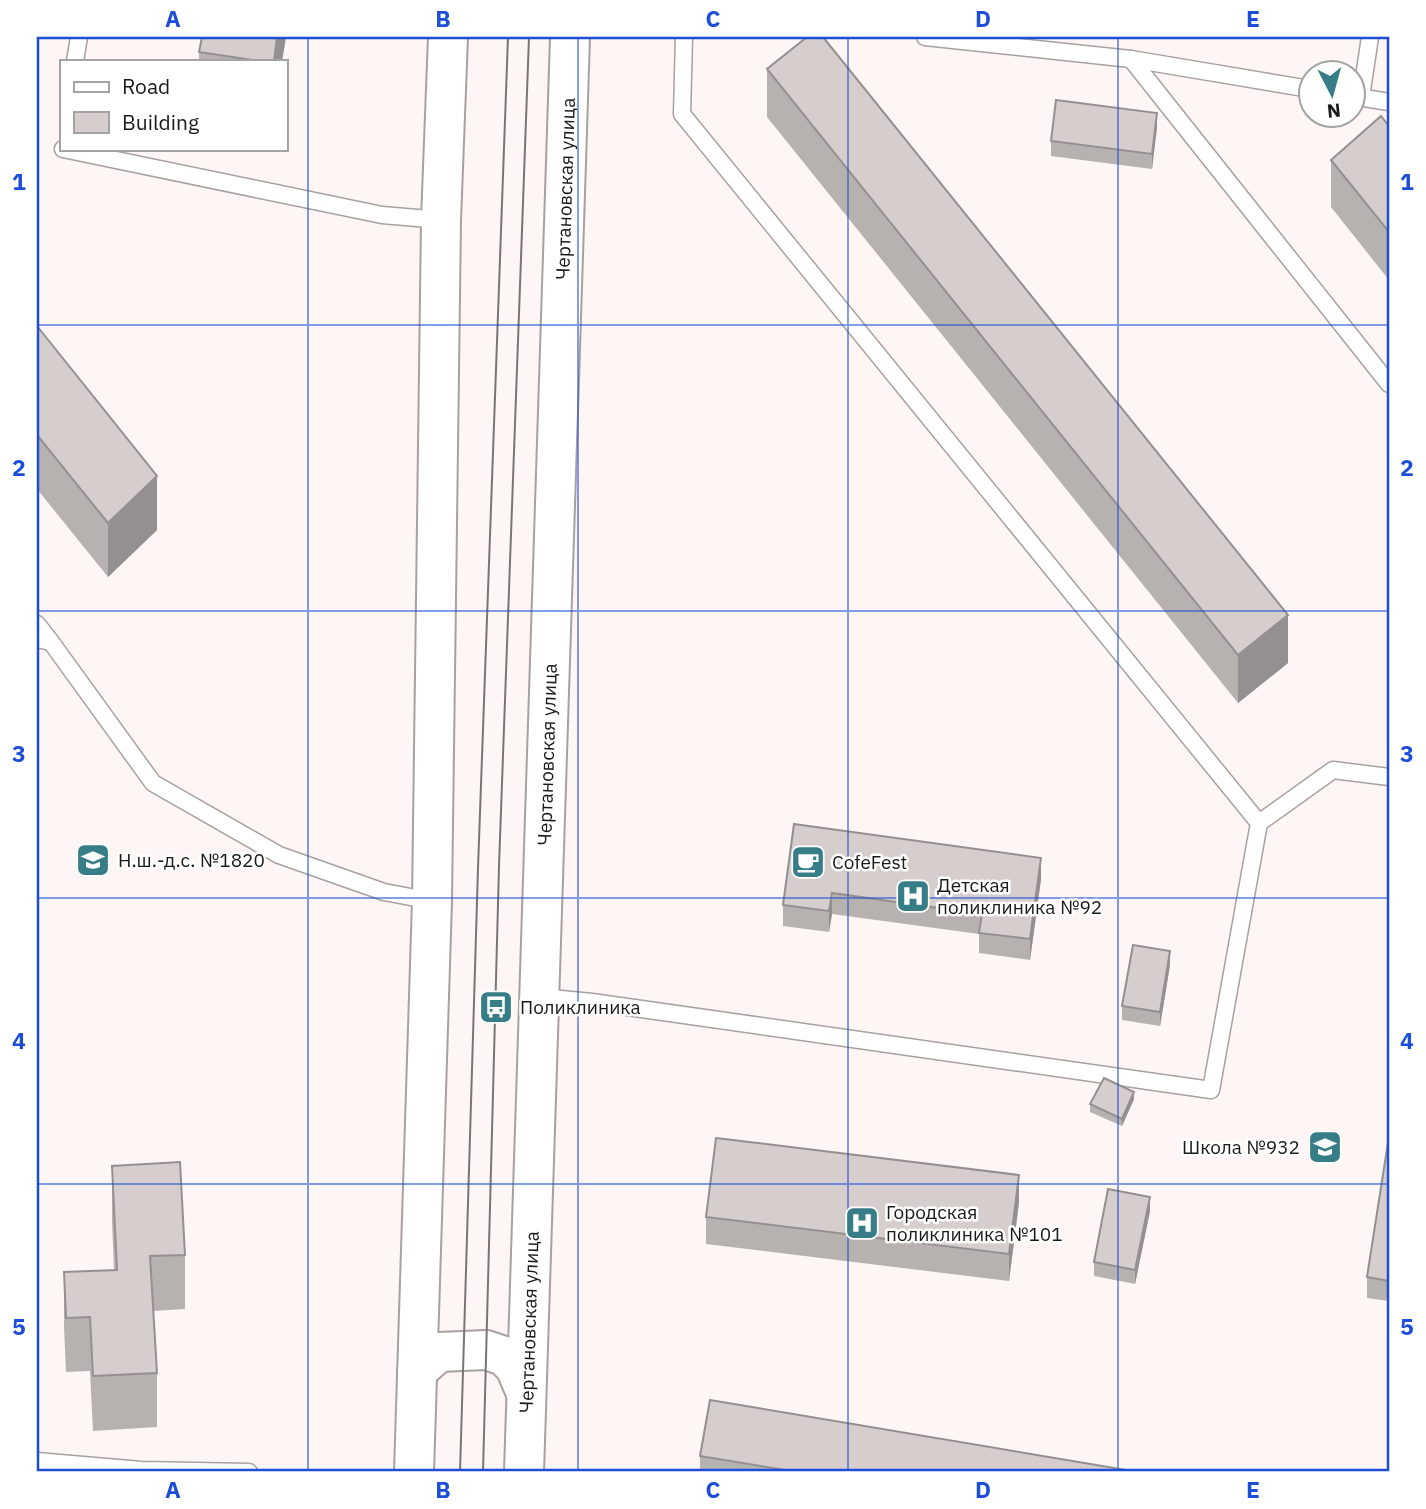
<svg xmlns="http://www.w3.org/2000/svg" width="1426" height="1509" font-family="'IBM Plex Sans',sans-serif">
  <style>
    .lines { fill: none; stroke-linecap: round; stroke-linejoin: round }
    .lane-casing { stroke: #a7a1a0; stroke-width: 19 }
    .secondary-casing { stroke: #a7a1a0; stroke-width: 42 }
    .lane { stroke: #fff; stroke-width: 16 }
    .secondary { stroke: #fff; stroke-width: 38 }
    .tram { stroke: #797575; stroke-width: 2 }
    .wall { fill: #b7b1b0 }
    .shaded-wall { fill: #959090 }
    .building { fill: #d5cecd; stroke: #959090; stroke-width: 2 }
    .grid { fill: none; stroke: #1d4ed8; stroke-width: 2; stroke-opacity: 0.55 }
    .labels { text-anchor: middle; stroke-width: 5; stroke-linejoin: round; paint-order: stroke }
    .street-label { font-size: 19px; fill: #1b1919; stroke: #fff }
    .poi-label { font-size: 19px; fill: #1b1919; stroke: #fff; text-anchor: start }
    .neatline { fill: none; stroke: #1d4ed8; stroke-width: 2.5 }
    .grid-label { font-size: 23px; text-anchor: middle; font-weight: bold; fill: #1d4ed8 }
  </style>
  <rect width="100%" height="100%" fill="#fdf6f5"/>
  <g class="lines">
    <g class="lane-casing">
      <g id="lane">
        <polyline points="684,37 682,114 1259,823"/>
        <polyline points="925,37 1131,59 1310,89"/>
        <polyline points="1131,59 1389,384"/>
        <polyline points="75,61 79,37"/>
        <polyline points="1352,96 1389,102"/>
        <polyline points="1361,97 1370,37"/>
        <polyline points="63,149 382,215 441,220"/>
        <polyline points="37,624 51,642"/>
        <polyline points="37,639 51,642 153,783 279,855 384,892 432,901"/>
        <polyline points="540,997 592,1002 1211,1090 1259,823 1333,770 1389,777"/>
        <polyline points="37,1461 141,1470 249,1472"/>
      </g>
    </g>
    <g class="secondary-casing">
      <g id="secondary">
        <polyline points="417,1371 439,1352 486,1350 504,1356 515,1367 526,1393"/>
        <polyline points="414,1472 432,901 441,220 448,37"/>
        <path id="s1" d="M524,1472L570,37"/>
      </g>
    </g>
    <use href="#lane" class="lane"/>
    <use href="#secondary" class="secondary"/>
    <g class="tram">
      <polyline points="460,1472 478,868 508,37"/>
      <polyline points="483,1472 499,866 529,37"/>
    </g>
  </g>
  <g class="wall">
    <polygon points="286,37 282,61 199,61 199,52"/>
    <polygon points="767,69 1288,663 1238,703 767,117"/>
    <polygon points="1389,126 1389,280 1331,207 1331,160"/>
    <polygon points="1157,127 1152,169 1051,156 1051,141"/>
    <polygon points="37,326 157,530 108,577 37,489"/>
    <polygon points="794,824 1041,879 1030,960 979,953 979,934 832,914 829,932 783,926 783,905"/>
    <polygon points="1170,965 1160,1026 1122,1020 1122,1006"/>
    <polygon points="1134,1099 1122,1126 1090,1112 1090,1104"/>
    <polygon points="1389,1136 1389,1301 1367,1298 1367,1277"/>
    <polygon points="112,1166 185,1255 185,1309 153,1311 157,1373 157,1427 93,1431 90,1371 66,1372 64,1327 64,1272 114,1270 112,1221"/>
    <polygon points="1019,1202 1009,1281 706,1244 706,1217"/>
    <polygon points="1150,1211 1135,1284 1094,1276 1094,1262"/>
    <polygon points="700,1456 1138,1472 700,1472"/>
  </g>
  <g class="shaded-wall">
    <polygon points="277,37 286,37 282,61 274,61"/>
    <polygon points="1157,113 1157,127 1152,169 1152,154"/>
    <polygon points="157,476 157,530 108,577 108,523"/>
    <polygon points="1288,615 1288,663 1238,703 1238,655"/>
    <polygon points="1041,858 1041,879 1030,960 1030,939"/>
    <polygon points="832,893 832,914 829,932 829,911"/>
    <polygon points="1170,951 1170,965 1160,1026 1160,1012"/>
    <polygon points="1134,1092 1134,1099 1122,1126 1122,1119"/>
    <polygon points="1019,1175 1019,1202 1009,1281 1009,1254"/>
    <polygon points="1150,1197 1150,1211 1135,1284 1135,1270"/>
  </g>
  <g class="building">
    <polygon points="202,37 277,37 274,61 259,61 199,52"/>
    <polygon points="807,37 823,37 1288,615 1238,655 767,69"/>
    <polygon points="1056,100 1157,113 1152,154 1051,141"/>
    <polygon points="1381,116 1389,126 1389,232 1331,160"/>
    <polygon points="37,326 157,476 108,523 37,435"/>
    <polygon points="794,824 1041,858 1030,939 979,933 982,914 832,893 829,911 783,905"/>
    <polygon points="1133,945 1170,951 1160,1012 1122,1006"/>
    <polygon points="1104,1078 1134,1092 1122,1119 1090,1104"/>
    <polygon points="1389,1136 1389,1281 1367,1277"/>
    <polygon points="716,1138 1019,1175 1009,1254 706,1217"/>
    <polygon points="180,1162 185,1255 150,1256 157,1373 93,1376 90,1317 66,1318 64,1272 117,1270 112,1166"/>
    <polygon points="1108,1189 1150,1197 1135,1270 1094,1262"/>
    <polygon points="710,1400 1138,1472 797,1472 700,1456"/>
  </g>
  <path class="grid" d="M308,37V1472M578,37V1472M848,37V1472M1118,37V1472M37,325H1389M37,611H1389M37,898H1389M37,1184H1389"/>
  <defs>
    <g id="school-square" transform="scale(1.75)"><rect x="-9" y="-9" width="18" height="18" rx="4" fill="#367d87" stroke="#fff"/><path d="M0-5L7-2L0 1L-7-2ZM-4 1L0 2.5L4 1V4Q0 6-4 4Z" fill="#fff"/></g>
    <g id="cafe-square" transform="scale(1.75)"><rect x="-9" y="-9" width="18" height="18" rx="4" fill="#367d87" stroke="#fff"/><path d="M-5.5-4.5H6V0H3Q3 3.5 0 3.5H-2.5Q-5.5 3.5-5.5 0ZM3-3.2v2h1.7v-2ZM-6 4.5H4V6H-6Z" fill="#fff"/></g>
    <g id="hospital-square" transform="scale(1.75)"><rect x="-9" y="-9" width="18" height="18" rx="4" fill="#367d87" stroke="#fff"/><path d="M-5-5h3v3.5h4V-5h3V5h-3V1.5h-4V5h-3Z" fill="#fff"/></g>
    <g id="bus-square" transform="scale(1.75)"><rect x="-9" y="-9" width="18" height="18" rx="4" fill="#367d87" stroke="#fff"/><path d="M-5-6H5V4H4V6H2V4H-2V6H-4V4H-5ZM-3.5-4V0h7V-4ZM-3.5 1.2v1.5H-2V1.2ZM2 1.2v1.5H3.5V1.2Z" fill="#fff"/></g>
  </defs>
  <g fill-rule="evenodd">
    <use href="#school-square" x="93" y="860"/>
    <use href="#cafe-square" x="808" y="862"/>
    <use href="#hospital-square" x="913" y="896"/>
    <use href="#bus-square" x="496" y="1007"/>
    <use href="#school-square" x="1325" y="1147"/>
    <use href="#hospital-square" x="862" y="1223"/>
  </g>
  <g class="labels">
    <g class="street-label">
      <text dy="7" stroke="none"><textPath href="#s1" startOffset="1284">Чертановская улица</textPath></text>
      <text dy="7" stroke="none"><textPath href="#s1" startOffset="718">Чертановская улица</textPath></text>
      <text dy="7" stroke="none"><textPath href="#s1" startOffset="150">Чертановская улица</textPath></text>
    </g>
    <g class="poi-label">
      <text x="118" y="867">Н.ш.-д.с. №1820</text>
      <text x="832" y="869">CofeFest</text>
      <text x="937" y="892">Детская<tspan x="937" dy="22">поликлиника №92</tspan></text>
      <text x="520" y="1014">Поликлиника</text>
      <text x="1300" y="1154" text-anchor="end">Школа №932</text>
      <text x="886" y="1219">Городская<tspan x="886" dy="22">поликлиника №101</tspan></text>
    </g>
  </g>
  <rect width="1426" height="1509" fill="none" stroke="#ffffff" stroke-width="77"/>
  <rect x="60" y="60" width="228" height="91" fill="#ffffff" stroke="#a4a3a3" stroke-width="2"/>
  <rect x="74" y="82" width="35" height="10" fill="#ffffff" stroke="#a4a3a3" stroke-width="2"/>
  <text x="122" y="94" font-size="21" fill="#1b1919">Road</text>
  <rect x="74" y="112" width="35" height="21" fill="#d5cecd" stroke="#a4a3a3" stroke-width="2"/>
  <text x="122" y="130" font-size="21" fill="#1b1919">Building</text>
  <g transform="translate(1332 94) rotate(174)"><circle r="33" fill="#ffffff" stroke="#a4a3a3" stroke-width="2"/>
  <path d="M0-5L12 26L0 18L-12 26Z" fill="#367d87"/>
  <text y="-10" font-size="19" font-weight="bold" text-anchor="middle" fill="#1b1919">N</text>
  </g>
  <rect x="38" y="38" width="1350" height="1432" class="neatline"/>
  <g class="grid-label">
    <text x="173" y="27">A</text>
    <text x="443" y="27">B</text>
    <text x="713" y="27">C</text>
    <text x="983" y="27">D</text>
    <text x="1253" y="27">E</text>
    <text x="19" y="190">1</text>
    <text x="1407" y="190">1</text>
    <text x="19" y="476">2</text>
    <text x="1407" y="476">2</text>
    <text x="19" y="762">3</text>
    <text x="1407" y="762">3</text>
    <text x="19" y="1049">4</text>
    <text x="1407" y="1049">4</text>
    <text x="19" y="1335">5</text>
    <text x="1407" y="1335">5</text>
    <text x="173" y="1498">A</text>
    <text x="443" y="1498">B</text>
    <text x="713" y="1498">C</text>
    <text x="983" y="1498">D</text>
    <text x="1253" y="1498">E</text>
  </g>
</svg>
